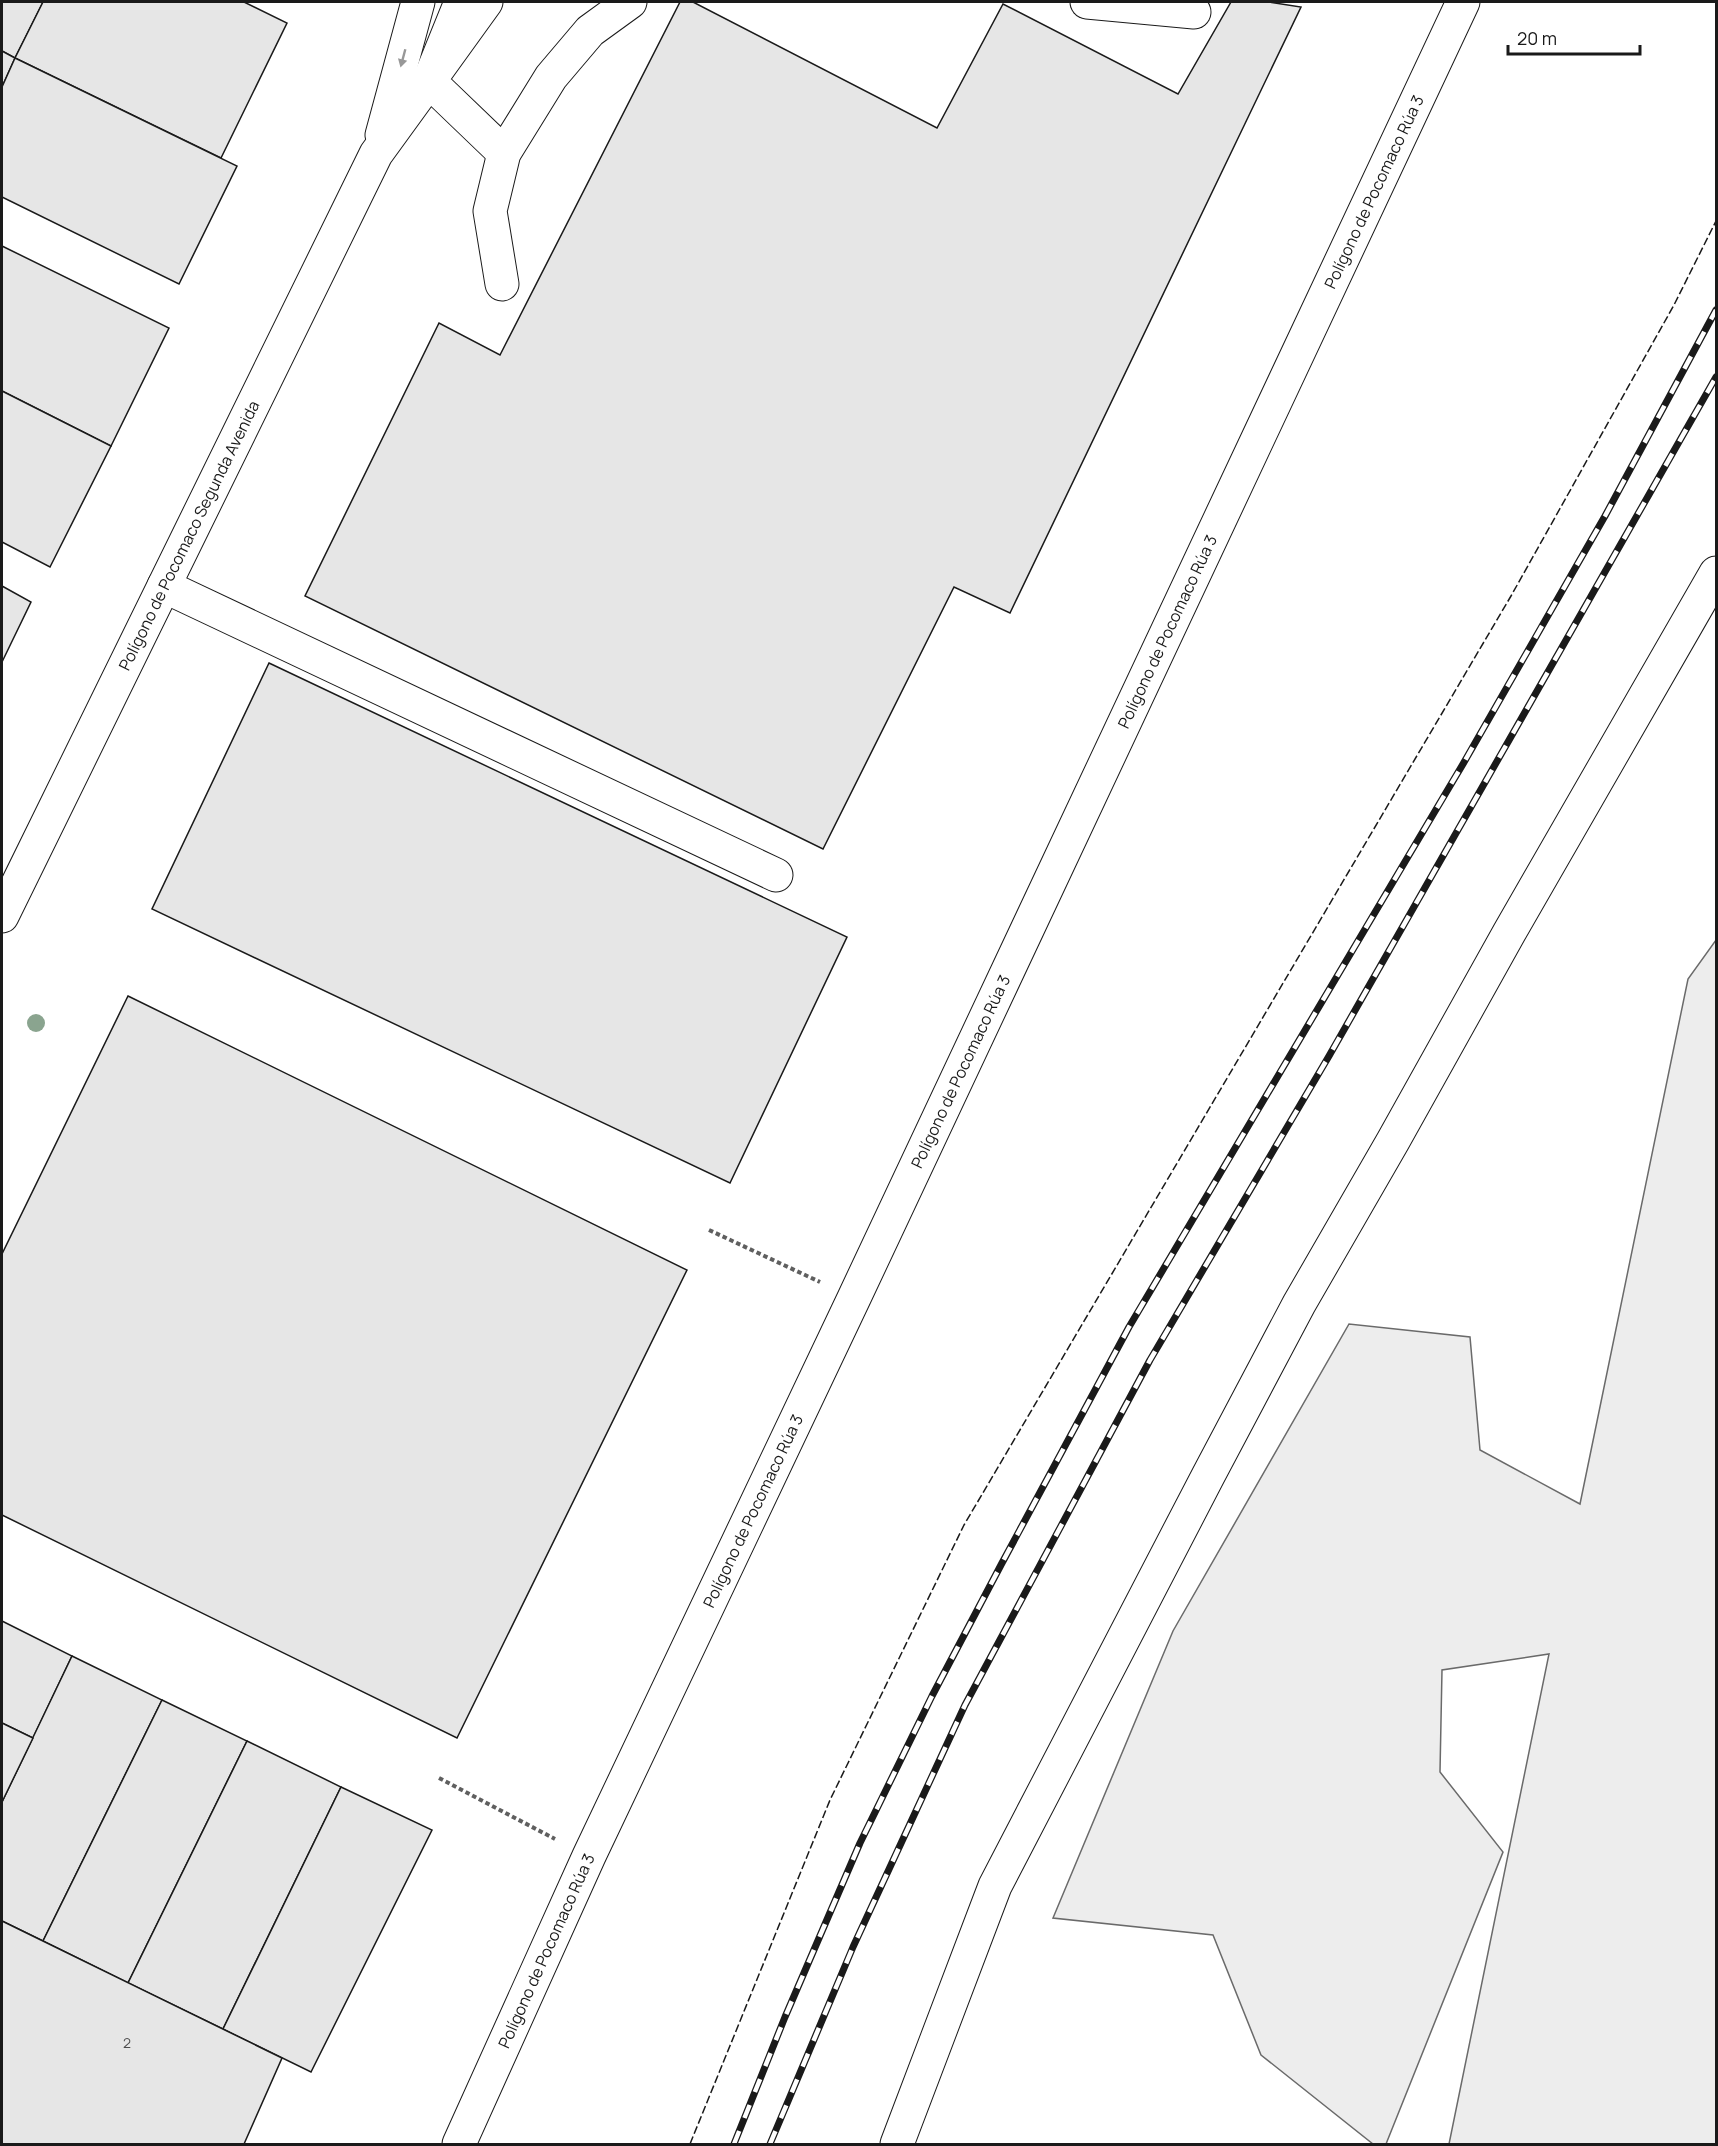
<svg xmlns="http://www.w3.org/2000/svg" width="1718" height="2146" font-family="Manrope,sans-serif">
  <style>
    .built { fill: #ededed; stroke: #6a6a6a; stroke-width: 1.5 }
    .building { fill: #e6e6e6; stroke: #1a1a1a; stroke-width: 1.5 }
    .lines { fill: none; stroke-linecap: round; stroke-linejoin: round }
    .minor-casing { stroke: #1a1a1a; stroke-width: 35 }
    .path { stroke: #5f5f5f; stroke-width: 4; stroke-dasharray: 4.5 3; stroke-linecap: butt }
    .minor { stroke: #fff; stroke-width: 33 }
    .rail-casing { stroke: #1a1a1a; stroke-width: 7 }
    .rail { stroke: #fff; stroke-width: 4.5; stroke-dasharray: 14; stroke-linecap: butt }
    .fence { stroke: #1a1a1a; stroke-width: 1.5; stroke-dasharray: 8 3; stroke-linecap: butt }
    .tree { fill: #8aa48f }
    .oneway { fill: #989898 }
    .labels { text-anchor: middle; stroke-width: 4.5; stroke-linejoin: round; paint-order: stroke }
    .number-label { font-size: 14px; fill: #4d4d4d }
    .street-label { font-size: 16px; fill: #1a1a1a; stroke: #fff }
  </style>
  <rect width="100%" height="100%" fill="#fff"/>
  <polygon class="built" points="1716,940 1716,2144 1449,2144 1549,1654 1442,1670 1440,1772 1503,1852 1386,2144 1373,2144 1261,2055 1213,1935 1053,1918 1173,1631 1349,1324 1470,1337 1480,1450 1580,1504 1688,979"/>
  <g class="building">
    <polygon points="2,2 43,2 15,58 2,51"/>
    <polygon points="43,2 244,2 287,23 221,158 15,58"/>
    <polygon points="680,2 693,2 937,128 1003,4 1178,94 1231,2 1269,2 1301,7 1010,613 954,587 823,849 305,596 439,323 500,355"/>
    <polygon points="2,51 15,58 2,87"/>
    <polygon points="15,58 237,166 179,284 2,197 2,87"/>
    <polygon points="2,246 169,328 111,446 2,391"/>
    <polygon points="2,391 111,446 50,567 2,542"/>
    <polygon points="2,586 31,602 2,662"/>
    <polygon points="269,663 847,937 730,1183 152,909"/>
    <polygon points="128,996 687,1270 457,1738 2,1515 2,1254"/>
    <polygon points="2,1621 72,1656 33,1738 2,1723"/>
    <polygon points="72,1656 162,1700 43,1941 2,1921 2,1802"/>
    <polygon points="162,1700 247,1741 128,1983 43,1941"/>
    <polygon points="2,1723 33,1738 2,1802"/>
    <polygon points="247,1741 341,1787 223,2029 128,1983"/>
    <polygon points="341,1787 432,1830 311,2072 223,2029"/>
    <polygon points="2,1921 282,2058 244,2144 2,2144"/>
  </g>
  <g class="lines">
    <g class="minor-casing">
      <g id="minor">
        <polyline points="486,2 429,81 504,153"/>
        <polyline points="1087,2 1194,12"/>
        <polyline points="382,135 418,2"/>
        <polyline points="502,284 490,211 504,153 551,77 590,31 630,2"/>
        <polyline points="164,586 776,875"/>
        <path id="s1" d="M2,916L376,154L429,81L461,2"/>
        <path id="s2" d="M459,2144L589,1856L854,1298L1463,2"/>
        <polyline points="897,2144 995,1886 1208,1476 1299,1304 1393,1141 1509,933 1716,573"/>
      </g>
    </g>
    <g class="path">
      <polyline points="709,1230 820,1282"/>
      <polyline points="439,1778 555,1839"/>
    </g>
    <use href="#minor" class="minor"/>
    <g class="rail-casing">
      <g id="rail">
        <polyline points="734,2144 785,2017 860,1843 932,1696 1002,1563 1129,1327 1463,764 1605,516 1716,310"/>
        <polyline points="770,2144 853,1947 965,1705 1150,1360 1329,1056 1716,377"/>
      </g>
    </g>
    <use href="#rail" class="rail"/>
    <polyline class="fence" points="690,2144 830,1800 964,1525 1511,596 1674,305 1716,221"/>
  </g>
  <circle class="tree" cx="36" cy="1023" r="9"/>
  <defs><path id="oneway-solid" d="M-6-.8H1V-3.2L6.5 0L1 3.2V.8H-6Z" transform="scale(1.5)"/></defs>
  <use class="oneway" href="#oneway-solid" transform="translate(403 58) rotate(105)"/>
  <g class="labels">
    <g class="number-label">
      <text x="127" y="2048">2</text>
    </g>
    <g class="street-label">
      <text dy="6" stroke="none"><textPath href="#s2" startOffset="2156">Polígono de Pocomaco Rúa 3</textPath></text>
      <text dy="6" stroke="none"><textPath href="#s1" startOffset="424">Polígono de Pocomaco Segunda Avenida</textPath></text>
      <text dy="6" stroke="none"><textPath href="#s2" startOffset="1670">Polígono de Pocomaco Rúa 3</textPath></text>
      <text dy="6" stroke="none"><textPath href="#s2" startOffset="1184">Polígono de Pocomaco Rúa 3</textPath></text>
      <text dy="6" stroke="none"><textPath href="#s2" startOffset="698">Polígono de Pocomaco Rúa 3</textPath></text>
      <text dy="6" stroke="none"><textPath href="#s2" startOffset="212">Polígono de Pocomaco Rúa 3</textPath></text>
    </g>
  </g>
  <rect width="1718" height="2146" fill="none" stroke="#1a1a1a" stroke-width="6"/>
  <path d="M1508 45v9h132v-9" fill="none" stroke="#1a1a1a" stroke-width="3"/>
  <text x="1517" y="45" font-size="18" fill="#1a1a1a" stroke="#ffffff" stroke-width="4.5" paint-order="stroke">20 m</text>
</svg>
